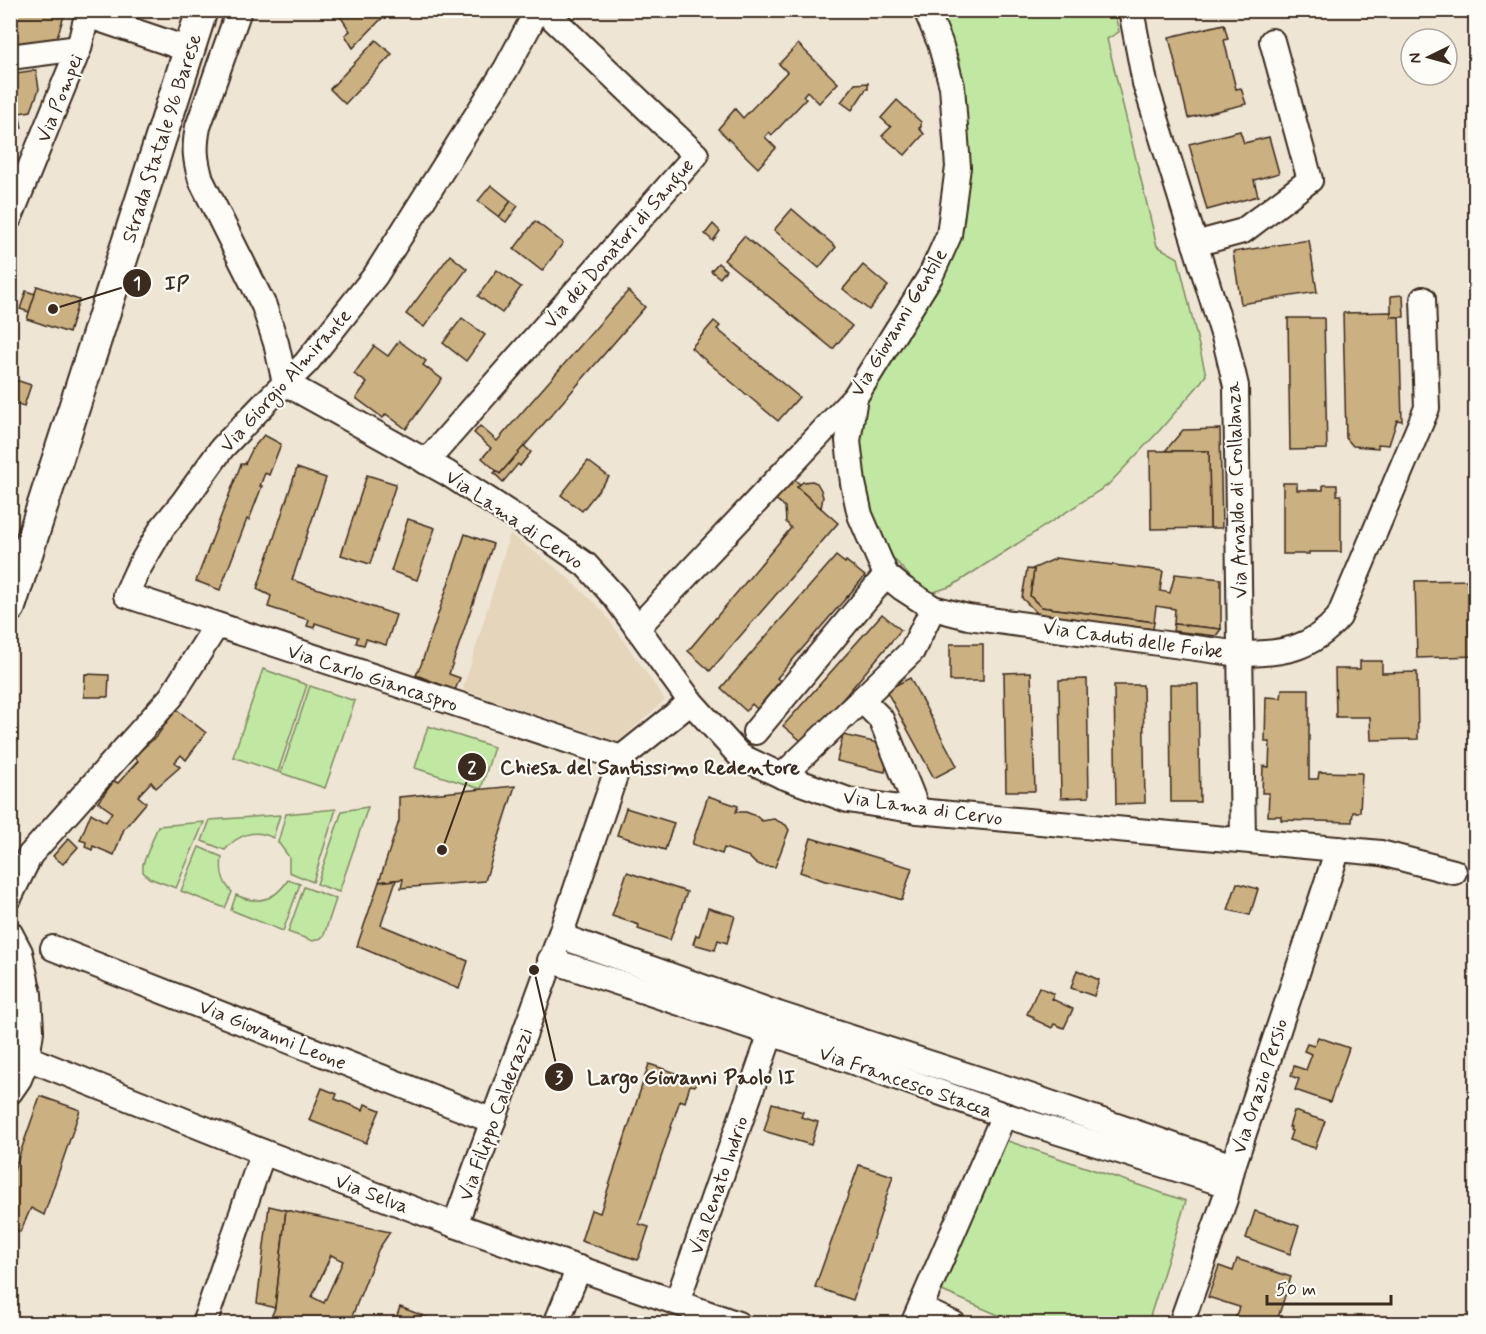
<svg xmlns="http://www.w3.org/2000/svg" width="1486" height="1334" font-family="Mynerve,sans-serif">
  <style>
    .built { fill: #e4d5bb }
    .green { fill: #c0e8a3; stroke: #7e8960; stroke-width: 1.5 }
    .building { fill: #cbb081; stroke: #3b2a1e; stroke-width: 1.5; fill-rule: evenodd }
    .lines { fill: none; stroke-linecap: round; stroke-linejoin: round }
    .minor-casing { stroke: #3b2a1e; stroke-width: 28 }
    .major-casing { stroke: #3b2a1e; stroke-width: 34 }
    .minor { stroke: #fdfcf7; stroke-width: 24 }
    .major { stroke: #fdfcf7; stroke-width: 30 }
    .labels { text-anchor: middle; stroke-width: 4.5; stroke-linejoin: round; paint-order: stroke }
    .street-label { font-size: 20px; fill: #3b2a1e; stroke: #fdfcf7 }
    .leader { fill: none; stroke: #3b2a1e; stroke-width: 2 }
    .callout-dot { fill: #3b2a1e; stroke: #fdfcf7; stroke-width: 2 }
    .mark-label { font-size: 18px; text-anchor: middle; font-weight: bold; fill: #fff }
    .callout-label { font-size: 21px; text-anchor: middle; font-weight: bold; fill: #3b2a1e; stroke: #fdfcf7; stroke-width: 4.5; stroke-linejoin: round; paint-order: stroke }
  </style>
  <rect width="100%" height="100%" fill="#eee5d4"/>
  <filter id="ink" filterUnits="userSpaceOnUse"><feTurbulence type="fractalNoise" baseFrequency=".0167" numOctaves="2"/><feDisplacementMap in="SourceGraphic" scale="12" xChannelSelector="R" yChannelSelector="G"/><feConvolveMatrix kernelMatrix="1 2 1 2 8 2 1 2 1" color-interpolation-filters="sRGB"/></filter>
  <g filter="url(#ink)">
    <polygon class="built" points="510,534 559,570 603,611 665,700 618,742 463,690"/>
    <g class="green">
      <polygon points="940,11 1114,11 1119,32 1107,39 1157,246 1178,258 1206,375 1198,386 1159,431 1108,485 952,586 931,593 913,580 886,550 871,527 855,456 861,410 933,295 959,229 969,159 960,61"/>
      <polygon points="263,669 307,685 278,772 233,757"/>
      <polygon points="310,686 355,701 325,788 281,773"/>
      <polygon points="428,726 494,747 481,789 415,768"/>
      <polygon points="368,807 339,892 317,884 342,811"/>
      <polygon points="336,809 313,882 289,872 289,857 278,842 286,814"/>
      <path d="M280,815L273,838C255,828 237,835 225,850L202,841L210,820Z"/>
      <polygon points="204,822 176,888 149,878 143,872 143,864 158,826"/>
      <path d="M199,847L222,857C220,871 222,882 232,892L225,908L181,891Z"/>
      <path d="M288,880L300,884L283,931L231,910L236,895C257,905 275,900 288,880Z"/>
      <polygon points="304,887 336,899 324,935 321,938 313,941 288,932"/>
      <polygon points="1005,1140 1186,1201 1148,1323 1017,1323 942,1291"/>
    </g>
    <g class="building">
      <polygon points="35,10 66,10 55,43 10,50 10,17 15,16 14,14"/>
      <polygon points="350,10 384,10 387,13 353,48 345,35 350,31 340,16"/>
      <polygon points="1224,24 1228,39 1224,40 1236,89 1241,88 1246,104 1188,118 1169,37"/>
      <polygon points="376,40 392,54 345,104 330,89"/>
      <polygon points="798,44 838,83 819,103 807,91 803,96 806,99 772,135 769,132 765,137 776,148 758,168 718,129 735,109 743,118 787,72 779,64"/>
      <polygon points="36,70 39,89 31,111 19,113 22,128 10,130 10,74"/>
      <polygon points="868,83 868,89 866,89 852,110 841,102 855,84"/>
      <polygon points="897,100 921,122 921,127 919,128 924,134 905,155 882,136 891,127 881,118"/>
      <polygon points="1240,131 1244,143 1269,137 1279,173 1254,180 1258,196 1207,210 1189,144"/>
      <polygon points="491,185 511,201 499,217 478,201"/>
      <polygon points="511,201 518,206 506,222 499,217"/>
      <polygon points="792,209 836,247 819,268 774,230"/>
      <polygon points="535,221 563,243 542,271 514,249"/>
      <polygon points="713,224 720,231 713,241 705,234"/>
      <polygon points="744,236 852,326 833,349 724,260"/>
      <polygon points="1309,240 1317,292 1241,304 1233,252"/>
      <polygon points="450,255 467,269 424,327 406,314"/>
      <polygon points="718,263 726,270 720,278 711,271"/>
      <polygon points="863,265 888,286 869,310 843,289"/>
      <polygon points="497,270 521,287 502,313 478,296"/>
      <polygon points="37,286 79,300 69,333 27,319"/>
      <polygon points="26,291 35,294 29,312 20,309"/>
      <polygon points="628,291 645,307 500,474 482,458 491,448 474,433 480,426 497,441"/>
      <polygon points="1403,295 1404,317 1391,317 1391,296"/>
      <polygon points="1391,312 1391,317 1399,317 1402,421 1397,420 1389,445 1378,444 1378,448 1353,446 1346,438 1343,313"/>
      <polygon points="462,318 485,335 466,361 443,343"/>
      <polygon points="1288,318 1324,318 1327,449 1290,450"/>
      <polygon points="714,321 720,326 717,329 799,397 778,421 691,348"/>
      <polygon points="399,341 426,361 423,365 442,379 406,429 386,414 383,418 356,398 367,383 354,374 374,346 388,356"/>
      <polygon points="10,378 31,385 24,406 10,402"/>
      <polygon points="1220,429 1222,528 1210,528 1209,451 1165,451 1183,430"/>
      <polygon points="264,435 281,444 269,475 265,473 260,486 262,486 249,520 247,519 220,590 196,581 241,464 245,464 253,448"/>
      <polygon points="524,446 531,452 520,466 518,464 503,482 494,473 496,471 500,474"/>
      <polygon points="1150,451 1209,451 1210,528 1151,529"/>
      <polygon points="588,461 609,477 582,511 561,495"/>
      <polygon points="297,468 326,478 292,580 396,615 386,645 366,639 364,645 356,643 358,637 315,623 314,628 307,626 309,620 268,607 271,596 257,589"/>
      <polygon points="367,475 396,484 370,564 341,555"/>
      <polygon points="792,478 800,484 797,487 838,523 710,671 688,651 791,528 786,522 785,507 774,498"/>
      <polygon points="812,481 817,483 821,490 823,497 821,508 797,487 803,482"/>
      <polygon points="1283,483 1297,483 1297,490 1323,490 1323,485 1337,485 1337,495 1341,495 1341,552 1309,552 1309,554 1283,554"/>
      <polygon points="408,519 435,528 417,580 391,571"/>
      <polygon points="465,534 493,544 449,674 460,678 455,690 416,675 421,665"/>
      <polygon points="836,556 845,563 846,561 865,576 777,678 780,681 757,709 752,704 746,711 721,688"/>
      <polygon points="1055,558 1163,571 1160,591 1170,593 1175,574 1221,579 1221,629 1174,624 1175,609 1156,606 1154,622 1041,607 1030,596 1034,570 1032,569 1055,559"/>
      <polygon points="1027,569 1034,570 1030,596 1041,607 1154,622 1153,629 1038,614 1022,598"/>
      <polygon points="1476,580 1476,656 1417,658 1415,581"/>
      <polygon points="882,614 901,630 805,744 783,726"/>
      <polygon points="1174,624 1221,629 1216,636 1173,631"/>
      <rect x="950" y="644" width="33" height="37"/>
      <polygon points="1360,661 1382,661 1382,673 1417,672 1418,739 1371,740 1370,717 1336,717 1335,669 1360,669"/>
      <polygon points="1031,672 1035,791 1006,791 1004,673"/>
      <polygon points="85,674 109,675 108,697 84,697"/>
      <polygon points="910,678 957,766 934,778 886,690"/>
      <polygon points="1087,679 1089,797 1061,798 1059,680"/>
      <polygon points="1170,684 1198,684 1200,802 1171,802"/>
      <polygon points="1114,685 1143,685 1145,803 1116,804"/>
      <polygon points="1282,689 1309,689 1309,779 1318,779 1319,772 1362,773 1360,812 1353,812 1352,822 1281,820 1281,816 1268,816 1269,793 1262,793 1263,766 1269,767 1270,742 1265,742 1266,697 1281,698"/>
      <polygon points="176,709 206,733 186,760 181,755 175,762 180,767 156,788 151,782 138,796 146,803 124,829 114,855 93,846 92,850 85,847 86,842 80,840 91,813 106,822 112,812 98,802 114,781 118,783 138,761 134,756 157,736"/>
      <polygon points="843,735 891,746 885,772 837,761"/>
      <polygon points="515,786 485,881 401,888 403,879 379,882 399,821 399,797"/>
      <polygon points="708,796 738,806 736,812 746,812 756,816 762,821 774,819 786,825 789,830 775,867 763,866 755,863 750,858 750,857 724,848 722,854 692,844"/>
      <polygon points="626,808 674,823 665,850 617,835"/>
      <polygon points="69,838 78,847 63,864 53,856"/>
      <polygon points="811,838 912,868 902,900 877,892 825,881 800,872"/>
      <polygon points="627,872 687,892 670,940 638,929 639,925 612,916"/>
      <polygon points="396,880 381,925 468,961 459,989 357,946 379,882"/>
      <polygon points="1237,883 1258,889 1250,915 1228,910"/>
      <polygon points="708,908 735,916 727,943 718,940 715,950 693,944 696,935 699,936"/>
      <polygon points="1077,970 1099,980 1094,996 1071,988"/>
      <polygon points="1039,987 1054,994 1052,999 1073,1009 1064,1028 1054,1024 1052,1028 1033,1019 1034,1017 1027,1014"/>
      <polygon points="1318,1037 1349,1048 1330,1102 1295,1090 1299,1079 1291,1076 1294,1066 1306,1070 1312,1054 1304,1051 1307,1044 1314,1046"/>
      <polygon points="649,1064 697,1080 695,1086 690,1085 685,1102 680,1100 639,1224 649,1227 638,1260 581,1241 591,1210 600,1213"/>
      <polygon points="322,1088 337,1094 335,1099 363,1110 365,1104 380,1110 366,1143 309,1120"/>
      <polygon points="40,1096 80,1110 44,1215 31,1208 20,1232 10,1227 10,1182"/>
      <polygon points="772,1103 803,1112 801,1117 818,1122 811,1145 764,1131"/>
      <polygon points="1294,1111 1325,1121 1315,1148 1289,1140 1292,1131 1290,1130 1291,1127 1289,1127"/>
      <polygon points="859,1165 893,1176 853,1300 815,1287"/>
      <polygon points="269,1206 286,1210 275,1308 257,1303"/>
      <path d="M286,1210L390,1232L378,1250L349,1324H290L277,1317L274,1324H268L275,1308ZM331,1255L343,1261L324,1303L312,1297Z"/>
      <polygon points="1255,1211 1299,1226 1290,1254 1246,1238"/>
      <polygon points="1237,1259 1291,1277 1276,1324 1233,1324 1239,1307 1208,1297 1219,1266 1233,1271"/>
      <polygon points="400,1307 439,1322 439,1324 394,1324"/>
    </g>
    <g class="lines">
      <g class="minor-casing">
        <g id="minor">
          <path d="M239,10L198,127C194,148 195,159 201,180L264,306L276,343L285,383"/>
          <polyline points="535,10 530,24 506,69 375,276 306,363 266,402 222,448 184,501 162,528 137,571 126,595 621,758"/>
          <polyline points="1131,10 1145,83 1225,340 1236,386 1243,840"/>
          <polyline points="87,15 175,45"/>
          <polyline points="10,57 79,48"/>
          <polyline points="10,217 79,48 87,15 87,10"/>
          <polyline points="1195,244 1243,231 1310,180 1272,41"/>
          <polyline points="285,383 447,473 549,539 586,565 615,597 691,702 740,756 782,776 848,800 918,811 1381,853 1454,872"/>
          <path d="M855,397L848,441L853,483L860,515L886,575L902,588L933,608L968,617L1240,654C1281,654 1311,650 1339,617L1427,408L1423,299"/>
          <polyline points="426,462 696,155 544,10"/>
          <polyline points="637,628 855,397 931,275 949,235 958,167 952,86 940,43 926,10"/>
          <polyline points="862,700 881,719 918,811"/>
          <polyline points="755,732 886,575"/>
          <polyline points="782,776 912,651 933,608"/>
          <polyline points="10,896 30,855 171,697 216,626"/>
          <polyline points="10,933 20,952 29,994 31,1031 27,1059 19,1079 10,1092"/>
          <polyline points="560,936 778,1014 1012,1090 1233,1166"/>
          <polyline points="53,948 493,1121"/>
          <polyline points="550,960 771,1033 1004,1115 1228,1185"/>
          <polyline points="10,1051 263,1152 455,1225 738,1324"/>
          <polyline points="455,1225 560,936 621,758 691,702"/>
          <polyline points="677,1302 771,1033"/>
          <polyline points="921,1309 954,1324"/>
          <polyline points="204,1324 263,1152"/>
          <polyline points="556,1324 579,1268"/>
          <polyline points="913,1324 1004,1115"/>
          <polyline points="1181,1324 1225,1199 1233,1166 1338,849"/>
        </g>
      </g>
      <g class="major-casing">
        <polyline id="major" points="10,607 202,10"/>
      </g>
      <use href="#minor" class="minor"/>
      <use href="#major" class="major"/>
    </g>
  </g>
  <g class="labels">
    <g class="street-label">
      <text transform="translate(59 98) rotate(-68)" y="7">Via Pompei</text>
      <text transform="translate(161 138) rotate(-72)" y="7">Strada Statale 96 Barese</text>
      <text transform="translate(618 243) rotate(-49)" y="7">Via dei Donatori di Sangue</text>
      <text transform="translate(898 322) rotate(-59)" y="7">Via Giovanni Gentile</text>
      <text transform="translate(285 380) rotate(-48)" y="7">Via Giorgio Almirante</text>
      <text transform="translate(1236 490) rotate(-92)" y="7">Via Arnaldo di Crollalanza</text>
      <text transform="translate(515 519) rotate(34)" y="7">Via Lama di Cervo</text>
      <text transform="translate(1133 639) rotate(8)" y="7">Via Caduti delle Foibe</text>
      <text transform="translate(373 677) rotate(18)" y="7">Via Carlo Giancaspro</text>
      <text transform="translate(923 807) rotate(8)" y="7">Via Lama di Cervo</text>
      <text transform="translate(273 1034) rotate(22)" y="7">Via Giovanni Leone</text>
      <text transform="translate(906 1081) rotate(19)" y="7">Via Francesco Stacca</text>
      <text transform="translate(1259 1086) rotate(-72)" y="7">Via Orazio Persio</text>
      <text transform="translate(495 1114) rotate(-70)" y="7">Via Filippo Calderazzi</text>
      <text transform="translate(718 1185) rotate(-71)" y="7">Via Renato Indrio</text>
      <text transform="translate(372 1193) rotate(21)" y="7">Via Selva</text>
    </g>
  </g>
  <path class="leader" d="M53 309L137 283M442 850L472 767M534 970L559 1077"/>
  <g class="callout-dot">
    <circle cx="53" cy="309" r="6"/>
    <circle cx="442" cy="850" r="6"/>
    <circle cx="534" cy="970" r="6"/>
    <circle cx="137" cy="283" r="15"/>
    <circle cx="472" cy="767" r="15"/>
    <circle cx="559" cy="1077" r="15"/>
  </g>
  <g class="mark-label">
    <text x="137" y="289">1</text>
    <text x="472" y="773">2</text>
    <text x="559" y="1083">3</text>
  </g>
  <g class="callout-label">
    <text x="177" y="290">IP</text>
    <text x="650" y="774">Chiesa del Santissimo Redentore</text>
    <text x="691" y="1084">Largo Giovanni Paolo II</text>
  </g>
  <rect width="1486" height="1334" fill="none" stroke="#fdfcf7" stroke-width="36"/>
  <rect x="18" y="18" width="1450" height="1298" fill="none" stroke="#3b2a1e" stroke-width="2" filter="url(#ink)"/>
  <g transform="translate(1429 57) rotate(265)"><circle r="28" fill="#fdfcf7" stroke="#afa8a0" stroke-width="1.5"/>
  <path d="M0-4.5L10 22L0 15L-10 22Z" fill="#3b2a1e"/>
  <text y="-9" font-size="16" font-weight="bold" text-anchor="middle" fill="#3b2a1e">N</text>
  </g>
  <path d="M1267 1295v9h124v-9" fill="none" stroke="#3b2a1e" stroke-width="3"/>
  <text x="1276" y="1295" font-size="18" fill="#3b2a1e" stroke="#fdfcf7" stroke-width="4.5" paint-order="stroke">50 m</text>
</svg>
